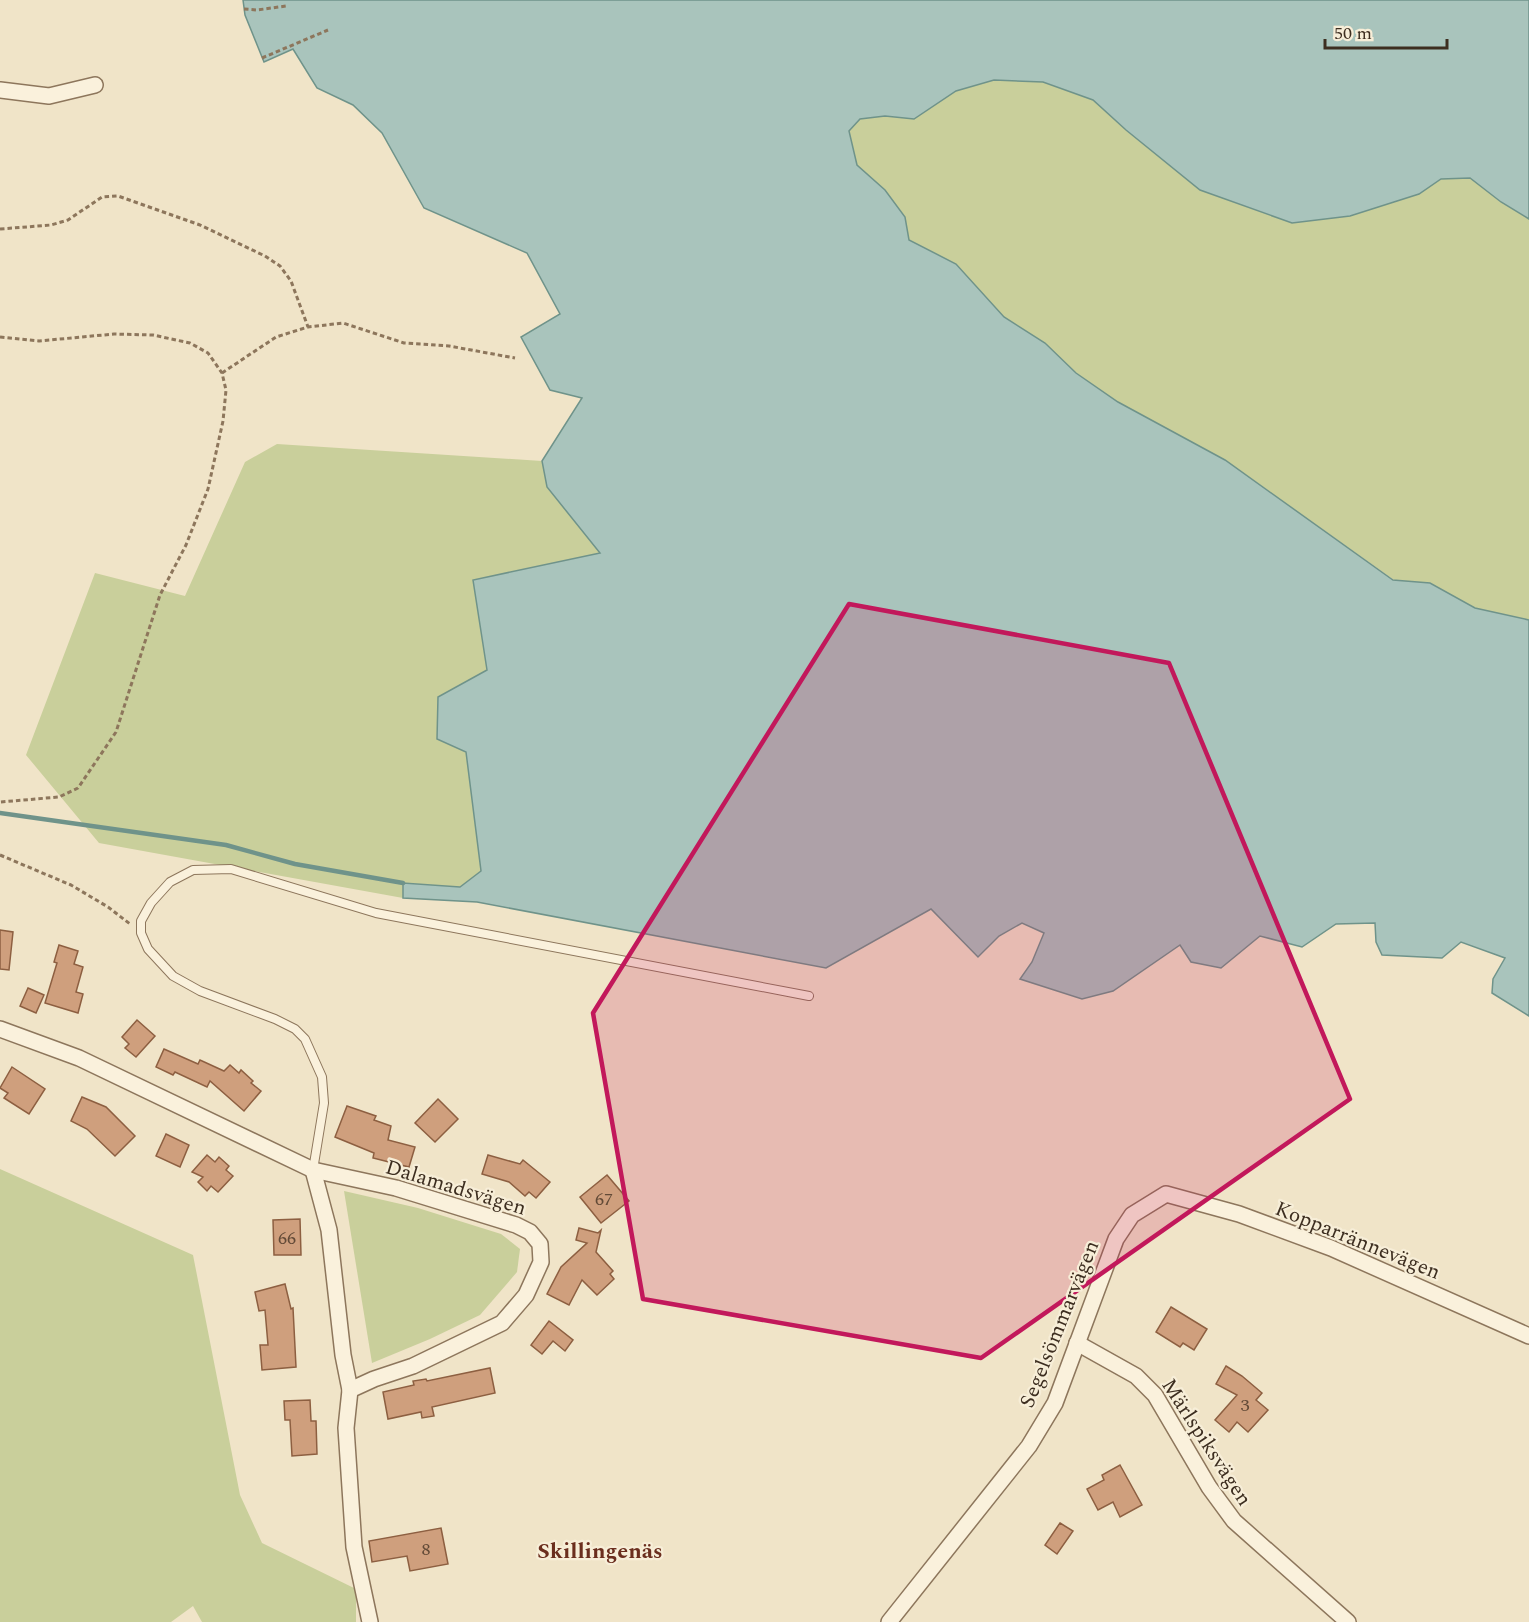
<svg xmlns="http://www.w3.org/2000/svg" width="1529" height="1622" font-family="Spectral,serif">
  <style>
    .green { fill: #c9cf9b }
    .water { fill: #a9c4bc; stroke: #6f938a; stroke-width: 1.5 }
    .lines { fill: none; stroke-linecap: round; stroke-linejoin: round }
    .stream { stroke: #6f938a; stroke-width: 4.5 }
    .building { fill: #cf9f7d; stroke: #8d5f41; stroke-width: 1.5 }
    .lane-casing { stroke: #8d765c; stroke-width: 10 }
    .street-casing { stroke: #8d765c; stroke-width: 18 }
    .path { stroke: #8d765c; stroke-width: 3; stroke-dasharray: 4.5 3; stroke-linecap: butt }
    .lane { stroke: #faf1dc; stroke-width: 8 }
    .street { stroke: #faf1dc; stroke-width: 15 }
    .marked { fill: #c2185b; fill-opacity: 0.2; stroke: #c2185b; stroke-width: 4.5; stroke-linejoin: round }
    .labels { text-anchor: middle; stroke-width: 4.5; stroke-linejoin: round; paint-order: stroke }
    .number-label { font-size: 18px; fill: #624a37 }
    .street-label { font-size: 21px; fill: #3d2e20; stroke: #f7eed8 }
    .neighbourhood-label { font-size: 22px; font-weight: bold; fill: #6b2e1e; stroke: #f7eed8 }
  </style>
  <rect width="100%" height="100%" fill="#f0e4c8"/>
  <g class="green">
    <polygon points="994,80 1043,82 1093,100 1126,130 1200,190 1419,194 1441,179 1471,178 1501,202 1529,219 1529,620 1474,608 1430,583 1394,580 1225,460 1118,402 1076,373 1045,343 1004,317 956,265 909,240 905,217 885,190 857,165 849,131 860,119 885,116 914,118 956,91"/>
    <polygon points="277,444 542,461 547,487 600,553 473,580 487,670 466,752 481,871 460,887 403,883 403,898 99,843 26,755 95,573 185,596 245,462"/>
    <polygon points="0,1169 193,1255 240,1495 262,1543 356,1589 356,1622 202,1622 193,1606 171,1622 0,1622"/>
    <polygon points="344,1191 418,1208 501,1234 520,1249 517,1272 480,1315 430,1339 372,1363"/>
  </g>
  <polygon class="water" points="243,0 1529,0 1529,219 1501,202 1470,178 1441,179 1419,194 1350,216 1292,223 1200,190 1126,130 1093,100 1043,82 994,80 956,91 914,119 885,116 860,119 849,131 857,165 885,190 905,217 909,240 956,264 1004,317 1045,343 1076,373 1118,402 1225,460 1393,580 1430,583 1475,608 1529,620 1529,1016 1492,993 1493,979 1505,958 1461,942 1442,958 1382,955 1376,942 1375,923 1336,924 1302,947 1260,936 1221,968 1191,962 1180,945 1113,991 1082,999 1020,979 1032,962 1044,933 1022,923 999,936 978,957 931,909 826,968 477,902 403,898 403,883 460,887 481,871 466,752 437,739 438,697 487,670 473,580 600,553 547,487 542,461 582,398 550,390 521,337 560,314 527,253 424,208 382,133 353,105 317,88 293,49 264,62 245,15"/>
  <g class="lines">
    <polyline class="stream" points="0,813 226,845 295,864 403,883"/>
  </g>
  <g class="building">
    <polygon points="0,930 13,932 9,970 0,969"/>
    <polygon points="59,945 78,951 74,964 83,967 76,992 83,994 78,1013 45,1003 57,963 54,962"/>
    <polygon points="28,988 44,995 36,1013 20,1006"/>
    <polygon points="137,1020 155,1036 136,1057 125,1048 129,1044 122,1037"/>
    <polygon points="164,1049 198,1064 200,1060 224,1071 230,1065 239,1073 241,1070 253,1081 251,1083 261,1091 244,1111 210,1081 207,1087 175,1072 173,1075 156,1067"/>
    <polygon points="12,1067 45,1089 29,1114 4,1098 8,1093 0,1088"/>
    <polygon points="82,1097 106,1107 135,1136 115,1156 87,1129 71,1121"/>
    <polygon points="438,1099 458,1119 435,1142 415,1123"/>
    <polygon points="347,1106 376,1116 374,1120 391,1126 388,1140 415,1147 409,1167 373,1158 374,1153 335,1137"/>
    <polygon points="166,1134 189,1145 180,1167 156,1156"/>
    <polygon points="207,1155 215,1162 219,1157 229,1166 226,1170 233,1176 218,1192 211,1186 207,1191 198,1182 203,1177 192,1172"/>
    <polygon points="488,1155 520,1164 523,1160 550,1182 536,1198 529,1192 525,1196 509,1182 482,1174"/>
    <polygon points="607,1175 629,1201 601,1223 580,1197"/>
    <polygon points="300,1219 301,1255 274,1255 273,1220"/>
    <polygon points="579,1228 598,1233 601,1230 596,1252 613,1271 610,1274 614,1279 597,1295 582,1280 569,1305 547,1294 561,1267 587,1243 576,1240"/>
    <polygon points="285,1284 291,1309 293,1308 296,1367 262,1370 260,1345 268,1345 265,1310 259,1311 255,1292"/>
    <polygon points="1171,1307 1207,1329 1194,1350 1183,1343 1180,1347 1156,1332"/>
    <polygon points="549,1321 573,1340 565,1351 553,1341 542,1354 531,1345"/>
    <polygon points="1226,1366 1242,1376 1262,1393 1256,1400 1268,1410 1248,1432 1237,1422 1229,1432 1215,1420 1237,1395 1216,1384"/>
    <polygon points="490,1368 495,1393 432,1407 434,1416 422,1418 421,1412 388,1419 383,1392 414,1385 413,1381 426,1379 427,1381"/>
    <polygon points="310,1400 311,1421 316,1421 317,1454 292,1456 290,1420 285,1420 284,1401"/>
    <polygon points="1120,1465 1142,1505 1120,1517 1113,1502 1098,1510 1087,1489 1104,1480 1102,1475"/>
    <polygon points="1060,1523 1073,1531 1057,1554 1045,1545"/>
    <polygon points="441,1528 448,1564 410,1571 407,1556 372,1562 369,1541"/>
  </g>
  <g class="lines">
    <g class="lane-casing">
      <polyline id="lane" points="313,1170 324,1103 322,1077 305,1039 295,1029 275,1019 200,991 173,976 148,949 141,933 141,921 151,903 170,882 193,870 231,869 376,913 809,996"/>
    </g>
    <g class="street-casing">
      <g id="street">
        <polyline points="0,90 49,96 95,85"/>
        <polyline points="0,1029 79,1058 313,1170 396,1188 516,1225 530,1232 540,1244 541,1262 526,1295 502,1323 413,1366 374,1379 350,1390 346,1428 354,1547 370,1622"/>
        <polyline points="313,1170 329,1230 343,1355 350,1390"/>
        <polyline points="1077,1343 1136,1376 1155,1395 1209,1487 1234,1521 1348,1622"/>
        <polyline points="889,1622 1029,1446 1055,1403 1116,1239 1132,1215 1166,1194 1239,1214 1331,1248 1529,1336"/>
      </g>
    </g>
    <g class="path">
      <polyline points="244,9 257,10 286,6"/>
      <polyline points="262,58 328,30"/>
      <polyline points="0,229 51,225 68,220 102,197 118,196 200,225 265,256 280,266 291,281 308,327"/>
      <polyline points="0,337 39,341 114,334 153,335 190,343 208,353 222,373 226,390 223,421 208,489 186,545 160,595 116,732 78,788 59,797 0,802"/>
      <polyline points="222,373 276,337 308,327 343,323 404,343 449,346 515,358"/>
      <polyline points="0,855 71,885 108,907 130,924"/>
    </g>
    <use href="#lane" class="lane"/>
    <use href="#street" class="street"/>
  </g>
  <path class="marked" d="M849,604L1169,663L1350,1099L981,1358L643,1299L593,1013Z"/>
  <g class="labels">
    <g class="number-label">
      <text x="604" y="1205">67</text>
      <text x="287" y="1244">66</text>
      <text x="1245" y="1411">3</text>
      <text x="426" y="1555">8</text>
    </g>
    <g class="street-label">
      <text transform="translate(456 1187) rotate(17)" y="7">Dalamadsvägen</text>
      <text transform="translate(1358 1240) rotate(22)" y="7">Kopparrännevägen</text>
      <text transform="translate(1059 1324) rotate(-68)" y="7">Segelsömmarvägen</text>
      <text transform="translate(1207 1442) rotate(57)" y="7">Märlspiksvägen</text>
    </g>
    <g class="neighbourhood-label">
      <text x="600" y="1558">Skillingenäs</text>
    </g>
  </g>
  <path d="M1325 39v9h122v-9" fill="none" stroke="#3d2e20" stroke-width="3"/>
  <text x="1334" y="39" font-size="18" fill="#3d2e20" stroke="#f7eed8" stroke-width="4.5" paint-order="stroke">50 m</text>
</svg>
